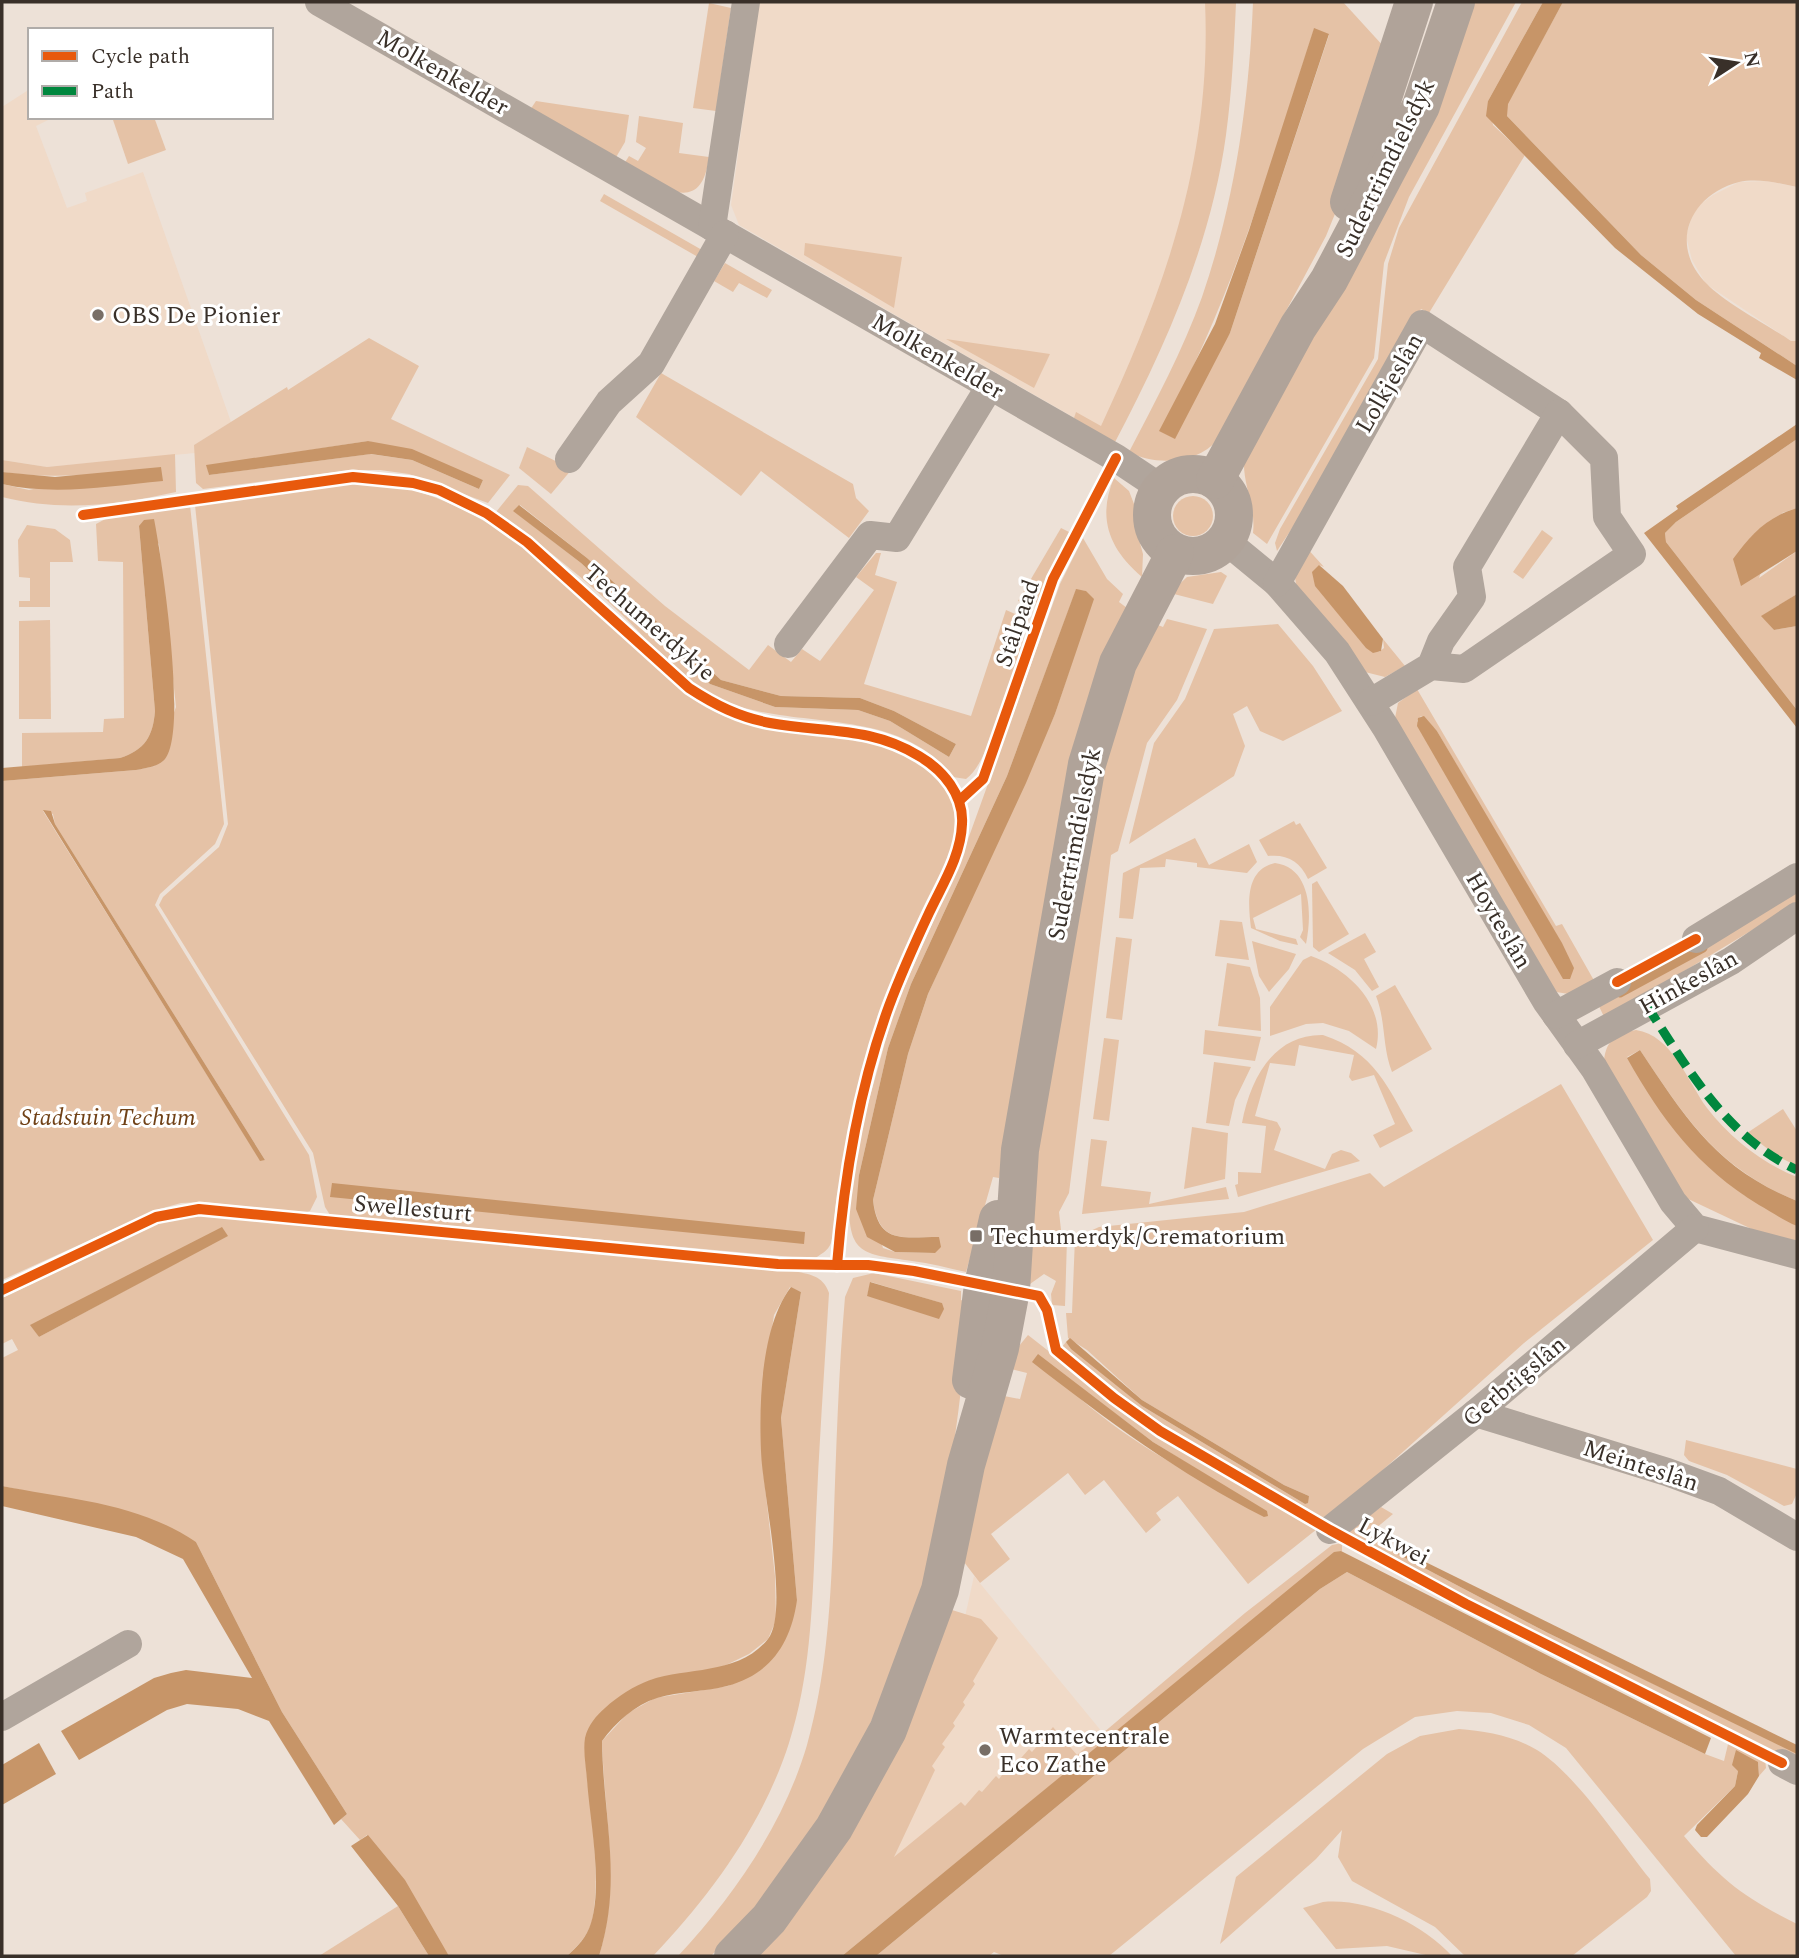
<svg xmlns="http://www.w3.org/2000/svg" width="1799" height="1958" font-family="Spectral,serif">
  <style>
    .built { fill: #f0dac8 }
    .green { fill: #e5c2a6; fill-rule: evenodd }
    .water { fill: #c79568 }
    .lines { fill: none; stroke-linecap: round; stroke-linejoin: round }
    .stream { stroke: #c79568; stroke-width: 9 }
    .street { stroke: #b0a59c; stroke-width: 28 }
    .secondary { stroke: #b0a399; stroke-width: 38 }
    .quiet { stroke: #00873e; stroke-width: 9; stroke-dasharray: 18 9; stroke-linecap: butt }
    .cycleway-casing { stroke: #fff; stroke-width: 15 }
    .cycleway { stroke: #e8590c; stroke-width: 10 }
    .poi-dot { fill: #786e66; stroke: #fff; stroke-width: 2.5 }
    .labels { text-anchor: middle; stroke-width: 6; stroke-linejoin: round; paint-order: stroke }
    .street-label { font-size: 24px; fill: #393029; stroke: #fff }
    .poi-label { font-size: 24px; fill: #393029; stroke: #fff; text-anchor: start }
    .park-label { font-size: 24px; font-style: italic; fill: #704116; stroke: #fff }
  </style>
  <rect width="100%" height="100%" fill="#ede1d7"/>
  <g class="built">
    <polygon points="759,2 1211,2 1198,206 1106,436 739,225 731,205"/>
    <polygon points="30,89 30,117 54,117 36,126 67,208 87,201 85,193 143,172 231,422 194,445 195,453 47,467 2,460 2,107"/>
    <polygon points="1767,181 1797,187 1797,341 1791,341 1706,284 1692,260 1686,236 1694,209 1713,195 1739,182"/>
    <polygon points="974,1576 1107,1738 899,1912 876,1839 961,1635"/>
  </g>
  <g class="green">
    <path d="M1205,2L1236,3C1234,47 1232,91 1226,135C1211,244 1165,348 1114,444L1074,418L1076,412L1101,426C1166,287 1212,157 1205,2Z"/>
    <path d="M1253,2H1343L1385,48L1341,199L1326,236L1217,440C1198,464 1155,466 1129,452C1155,402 1183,350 1202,297C1235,201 1249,102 1253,2ZM1314,29L1329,35L1230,333L1160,431C1232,302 1269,169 1314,29Z"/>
    <path d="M1472,2H1516L1409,197L1384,263L1374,358L1267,544L1253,533C1256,507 1243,486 1244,461Z"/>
    <polygon points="1522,2 1543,2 1488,101 1493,125 1525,155 1429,313 1421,309 1326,477 1277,551 1275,543 1280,529 1378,359 1388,264 1399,228"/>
    <path d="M1563,2H1797V187C1779,183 1758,178 1739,182C1689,195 1668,246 1707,284C1724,302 1769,326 1791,341H1797V366L1696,300L1641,255L1507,116V104Z"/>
    <polygon points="709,3 731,8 716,111 693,108"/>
    <polygon points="536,101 629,115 625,142 615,159 530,110"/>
    <path d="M639,116L683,123L679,153L709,157C701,221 657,183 624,164L629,156L638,161L646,148L636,142Z"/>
    <polygon points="112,117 154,117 166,150 128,164"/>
    <polygon points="604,194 702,250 698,257 600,201"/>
    <polygon points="805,243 902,257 894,308 804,255"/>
    <polygon points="725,263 772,290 767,298 739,283 733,292 714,281"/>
    <path d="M369,338L419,366L391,419L510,475L488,503L409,474L380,470H352L203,489L196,483L194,445L287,387L288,390ZM368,441L483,480L479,489L412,460L370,454L209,475L207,466Z"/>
    <polygon points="946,339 1050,354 1034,388"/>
    <polygon points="661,373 853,484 856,498 869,511 849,538 761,471 741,496 636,417"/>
    <polygon points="1797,439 1797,508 1782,513 1759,578 1797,551 1797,594 1762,616 1774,630 1797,626 1797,710 1666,542 1665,533 1676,522"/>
    <polygon points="527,447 572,469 551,494 519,468"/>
    <path d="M175,454L176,492C117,505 61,512 2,497V484L29,490L101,474C67,476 36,477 2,472V460L47,467Z"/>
    <path d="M1114,478L1129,491L1134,504L1135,525L1143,554L1142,577C1109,549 1097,518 1114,478Z"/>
    <path d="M383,483C481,500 556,569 625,636C651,662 680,695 713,711C781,744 891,717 942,784C950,794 956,809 956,821C957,854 935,885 922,914C905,953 887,991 875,1032C858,1086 848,1142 837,1197C834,1212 835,1229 831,1243C828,1251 821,1254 814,1259L330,1215L325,1207L313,1153L159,905L163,897L219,847L228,824L195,505L352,484Z"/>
    <path d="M518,485L528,486L665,606L749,670L768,645L791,662L802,649L820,661L874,590L856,577L876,553H881L875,575L897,582L864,684L971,716L1006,610L1029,620C1018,654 993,760 966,779L953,777C896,703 792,733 716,698C678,680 651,642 620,613C582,576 539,543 496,512ZM520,505L587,558L721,680L781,696L860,698L894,711L956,744L949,757L890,721L858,710L775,707L710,684L581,563L514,511Z"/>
    <circle cx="1193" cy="516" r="20"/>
    <path d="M190,505L224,824L215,844L160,894L155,905L309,1155L317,1197L310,1211L304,1213L203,1202L181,1203L156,1210L2,1280V781L136,770L155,766L176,707L159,544L139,526L155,711C153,736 145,750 120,758L22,767V733L103,732L104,719L124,718L123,562L98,561L96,524L111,516ZM43,811L53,814L55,824L265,1160H260Z"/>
    <polygon points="27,525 55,529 70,540 73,562 50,562 50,607 19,607 19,601 30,601 30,578 19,577 18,540"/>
    <polygon points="1061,528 1069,532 1035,606 1018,601"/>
    <polygon points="1542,530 1553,538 1523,579 1513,572"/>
    <path d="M1083,538L1107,579L1123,594L1119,602L1127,608L999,1178L993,1177L966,1272C948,1268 930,1263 912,1261C860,1254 848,1254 849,1197L866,1111L894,1010L962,856L1060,584ZM1076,590L1086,591L1071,665L1055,714L928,994L908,1054L873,1200C879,1245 903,1237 939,1237L934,1253L895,1252L883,1248L859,1175L888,1048L911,984L1007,776Z"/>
    <polygon points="1305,546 1324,567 1319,565 1379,652 1384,648 1383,639 1405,666 1385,677 1365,672 1297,589 1294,572"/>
    <polygon points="1221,572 1227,576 1213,604 1170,593 1187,577"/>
    <polygon points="1167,619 1207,629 1177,700 1147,743 1118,851 1111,855 1069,1193 1059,1212 1062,1239 1067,1239 1065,1306 1052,1305 1051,1294 1056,1281 1044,1274 1030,1284 1030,1190 1110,733 1153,623 1163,627"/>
    <polygon points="50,620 51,719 19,719 19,621"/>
    <polygon points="1278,624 1313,666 1342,711 1283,741 1260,731 1247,706 1233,714 1245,746 1234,776 1129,844 1154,743 1185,699 1214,629"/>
    <path d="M1417,689L1556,926L1562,924L1596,984L1569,994L1556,992L1395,718L1398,703ZM1421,716L1437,731L1574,968L1417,721Z"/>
    <path d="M1294,821L1296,825L1300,823L1327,868L1308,879C1300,861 1287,854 1268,856L1259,840Z"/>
    <polygon points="1195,838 1209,865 1249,844 1257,862 1247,873 1197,867 1197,863 1166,859 1165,867 1140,868 1133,919 1119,918 1123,873"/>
    <path d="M1275,863C1312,868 1312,915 1306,944L1300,937L1303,930L1301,894L1253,918L1256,929L1296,939L1298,945L1280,941L1251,928C1248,903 1245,870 1275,863Z"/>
    <polygon points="1317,881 1349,934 1319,952 1313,947 1312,884"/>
    <polygon points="1797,886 1797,903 1605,1019 1598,1004 1610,991"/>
    <polygon points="1220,920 1242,922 1249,960 1215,956"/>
    <polygon points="1365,933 1376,952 1364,959 1379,987 1372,991 1355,970 1328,953"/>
    <polygon points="1116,937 1132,939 1122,1020 1106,1018"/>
    <polygon points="1252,941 1296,954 1289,969 1269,992 1259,976"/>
    <path d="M1311,956C1348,969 1387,1005 1376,1049L1349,1031L1323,1023L1306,1024L1270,1036V1007L1303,960Z"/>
    <polygon points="1227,963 1250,967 1260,998 1261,1031 1218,1026"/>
    <path d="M1395,985L1432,1049L1392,1072C1382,1047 1386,1021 1376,996Z"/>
    <polygon points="1205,1030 1261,1037 1255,1061 1203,1054"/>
    <path d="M1636,1030C1672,1035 1688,1082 1707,1108C1730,1138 1762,1163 1797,1177V1201C1717,1168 1687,1120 1640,1050L1627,1057L1744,1195L1797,1226V1241L1758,1232L1684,1197L1604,1061C1606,1040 1616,1034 1636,1030Z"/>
    <path d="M1323,1035C1375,1052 1388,1088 1413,1131L1380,1148L1373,1135L1395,1124L1374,1075L1352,1081L1349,1077L1354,1055L1299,1045L1295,1066L1270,1063L1255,1116L1277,1122L1281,1129L1274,1150L1325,1169L1332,1154L1341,1150L1351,1153L1360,1161L1238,1197L1235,1185L1238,1184V1172L1261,1173L1266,1126L1242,1123C1250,1080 1273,1034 1323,1035Z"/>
    <polygon points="1104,1038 1119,1040 1109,1121 1093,1119"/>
    <polygon points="1214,1062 1251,1067 1235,1100 1229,1126 1206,1123"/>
    <polygon points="1561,1084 1653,1240 1524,1343 1325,1522 1163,1427 1062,1347 1066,1342 1142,1406 1305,1504 1309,1496 1284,1485 1142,1400 1087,1350 1068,1338 1066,1313 1072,1313 1075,1238 1099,1227 1244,1212 1370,1173 1384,1187"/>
    <polygon points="1783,1109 1797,1131 1797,1166 1777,1156 1747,1133"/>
    <polygon points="1192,1127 1228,1133 1225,1179 1184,1189"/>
    <polygon points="1091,1139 1107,1141 1101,1186 1151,1192 1149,1204 1226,1187 1229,1199 1082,1214"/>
    <path d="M201,1215L792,1271C809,1274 823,1275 829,1293C824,1376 818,1459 815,1543C812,1611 810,1677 789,1743C763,1824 711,1895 653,1956H599C621,1884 604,1814 602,1741L628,1713L655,1698L728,1686L759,1671L797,1600L781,1418L801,1292L790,1287L774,1315L763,1384L761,1451L775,1576L776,1620L768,1639L749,1654L722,1667L650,1680L585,1756C589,1806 602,1872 592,1921C588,1936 577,1946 567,1956H449L367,1835L360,1840L341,1819L347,1814L282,1712L196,1542L30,1492L2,1486V1358L18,1350L12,1339L2,1344V1298L159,1223ZM228,1235L39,1337L31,1325Z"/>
    <path d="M874,1273L961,1291V1300L970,1305C964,1361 959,1418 949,1473C917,1652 839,1826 711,1956H678C733,1897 784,1824 807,1745C826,1677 830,1611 833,1541C836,1459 838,1378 845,1297L853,1278ZM871,1282L938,1302L942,1303L867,1296Z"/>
    <path d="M1028,1335L1157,1436L1317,1529L1248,1584L1178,1496L1156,1513L1161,1520L1146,1533L1104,1480L1085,1495L1068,1473L991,1534L1010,1559L980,1583L964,1562L989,1423L1004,1396L1020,1399L1027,1373L1011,1369L1019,1346ZM1036,1354L1153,1442L1269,1514C1206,1484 1144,1451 1090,1407C1070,1391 1054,1371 1036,1354Z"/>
    <polygon points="1686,1440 1797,1469 1797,1493 1792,1504 1784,1506 1727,1475 1689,1461 1684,1455"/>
    <polygon points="1381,1507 1393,1514 1369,1534 1389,1545 1390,1550 1548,1633 1797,1753 1797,1764 1683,1705 1527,1631 1345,1533"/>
    <polygon points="1342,1543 1342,1551 1334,1553 842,1956 756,1956 952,1610 981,1619 998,1638 973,1681 975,1684 963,1702 965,1705 953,1723 955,1726 942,1744 945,1747 932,1766 935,1770 894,1857 961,1802 965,1806 979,1790 982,1792 996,1776 999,1779 1012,1762 1015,1765 1029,1749 1032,1752 1053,1727 1077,1755 1245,1613 1332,1545"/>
    <path d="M1347,1572L1541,1674L1705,1754L1724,1761L1729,1740L1765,1759L1766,1768L1759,1776L1758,1762L1738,1771L1735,1786L1684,1836C1722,1881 1745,1898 1797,1924V1956H1736L1566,1748L1529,1725L1491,1713L1457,1711L1415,1717L1363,1749L1109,1956H1004L994,1952L989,1956H876L1320,1589Z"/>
    <path d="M1459,1729C1485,1731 1514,1736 1537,1750C1577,1775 1619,1841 1650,1879L1651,1891L1647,1897L1572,1956H1465L1435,1927L1352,1881L1338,1857L1342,1830L1316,1859L1220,1944L1236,1877L1387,1754L1420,1736Z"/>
    <path d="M1323,1902C1369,1898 1421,1923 1452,1956H1430L1387,1946L1336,1949L1303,1908Z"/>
    <polygon points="398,1906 429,1956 319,1956"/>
  </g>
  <g class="water">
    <polygon points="1543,2 1563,2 1508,104 1507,116 1641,255 1696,300 1797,366 1797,380 1759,358 1761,353 1698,314 1615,248 1486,116 1488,101"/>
    <polygon points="1314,28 1329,34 1230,333 1175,439 1159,431 1215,324 1249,230"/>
    <polygon points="1797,424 1797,439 1676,522 1665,533 1666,542 1797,710 1797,728 1644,533 1678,509 1676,506"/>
    <polygon points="368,441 412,449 483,480 479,489 412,460 371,454 209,475 206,465"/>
    <path d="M161,467L163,481C109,486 55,496 2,484V472L55,477Z"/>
    <polygon points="519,505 587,558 721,680 781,696 860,698 894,711 956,744 949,757 890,721 858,710 775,707 710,684 581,563 513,511"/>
    <path d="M1797,508V551L1741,586L1733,559C1751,534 1767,517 1797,508Z"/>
    <path d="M154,519C162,559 188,731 165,759C158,767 146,768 136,770L2,781V768L120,758C145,750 153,736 155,711L139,526L144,520Z"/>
    <polygon points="1319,565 1343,586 1383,639 1381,651 1373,653 1366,648 1315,586 1312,572"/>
    <path d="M1076,589L1086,591L1094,599L1055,714L1026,783L928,994L908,1054L873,1200C878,1245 903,1237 939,1237L941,1247L935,1253L895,1252L867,1237L856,1209L859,1175L888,1048L911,984L1007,776Z"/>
    <polygon points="1797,594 1797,626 1774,630 1761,616"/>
    <polygon points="1424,716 1437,731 1562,943 1574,968 1570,979 1563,979 1417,726 1418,718"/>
    <polygon points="43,810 51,811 55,824 265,1160 260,1161"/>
    <path d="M1640,1050C1687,1120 1716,1168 1797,1201V1226C1784,1221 1772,1212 1759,1205C1697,1167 1662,1120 1627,1058Z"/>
    <polygon points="332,1183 805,1232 804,1244 330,1197"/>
    <polygon points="222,1227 228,1236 39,1337 30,1325"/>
    <polygon points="870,1282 942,1303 944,1309 939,1319 867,1296"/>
    <path d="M791,1287L801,1292L781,1418L797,1600C791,1643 771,1674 727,1686C704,1692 680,1691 657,1698C635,1705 616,1722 602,1741C603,1817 623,1880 599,1956H567C577,1947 587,1937 591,1923C603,1883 590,1822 587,1780C586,1767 583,1751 585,1738C588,1725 596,1716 605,1708C618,1696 634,1686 650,1680C689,1667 739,1675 768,1639C790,1611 762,1490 761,1451C759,1403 761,1326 791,1287Z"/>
    <polygon points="1070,1338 1142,1400 1284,1485 1309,1496 1308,1503 1305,1504 1142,1406 1071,1349 1066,1342"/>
    <path d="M1038,1354L1153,1442L1267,1511L1268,1516L1264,1517C1181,1475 1105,1419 1032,1362Z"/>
    <path d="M2,1486C68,1499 139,1503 196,1542L282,1712L347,1814L334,1825L269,1721L238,1709L187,1704L167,1710L79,1760L61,1731L154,1678L171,1673L186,1670L252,1678L183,1559L136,1537L2,1506Z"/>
    <polygon points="1389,1544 1797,1745 1797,1754 1548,1633 1390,1550"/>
    <polygon points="1341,1551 1711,1738 1705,1754 1541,1674 1347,1572 1320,1589 876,1956 842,1956 1334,1552"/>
    <polygon points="39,1743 56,1774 2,1805 2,1765"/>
    <polygon points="1736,1750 1758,1762 1759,1776 1748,1794 1707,1837 1701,1837 1695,1830 1697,1825 1735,1786 1738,1771 1732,1765"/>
    <polygon points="368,1835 405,1880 449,1956 429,1956 398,1906 351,1846"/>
  </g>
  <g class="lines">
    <polyline class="stream" points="1620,993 1703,948"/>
    <g class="street">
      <polyline points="319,2 1116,458 1161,488"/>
      <polyline points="712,227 746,2"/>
      <polyline points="569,459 609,402 651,364 725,234"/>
      <polyline points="1226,541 1277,583 1337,652 1386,728 1546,1001 1594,1068 1673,1202 1695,1228 1797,1255"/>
      <polyline points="1277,583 1422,324 1559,413"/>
      <polyline points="788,644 870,535 897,538 990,386"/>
      <polyline points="1371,702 1431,666 1464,669 1632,554 1607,517 1604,458 1559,413 1467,567 1472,597 1441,641 1431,666"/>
      <polyline points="1696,939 1797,877"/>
      <polyline points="1556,1015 1617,982"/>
      <polyline points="1577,1045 1731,961 1797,916"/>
      <polyline points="1476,1413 1667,1472 1719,1491 1797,1537"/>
      <polyline points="1330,1530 1476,1413 1695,1228"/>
      <polyline points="2,1717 128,1644"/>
      <polyline points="1782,1763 1797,1771"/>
    </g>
    <g class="secondary">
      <polyline points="1349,202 1414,2"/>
      <circle cx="1193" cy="515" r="41"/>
      <polyline points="1215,480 1298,327 1329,280 1421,106 1456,2"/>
      <polyline points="971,1380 983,1285 998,1219"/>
      <polyline points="733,1956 769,1919 834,1828 888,1730 940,1590 966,1465 1000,1348 1011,1290 1020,1150 1087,764 1118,663 1175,553"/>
    </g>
    <path class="quiet" d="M1647,1006C1688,1069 1726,1137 1797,1170"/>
    <g class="cycleway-casing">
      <g id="cycleway">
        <path d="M83,515L353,477L413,483L439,490L486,513L527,542L689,688C715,705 739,717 770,723C824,733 870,726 919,756C943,770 964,795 962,824C961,856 942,885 929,913C915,943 901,974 889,1006C859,1088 844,1178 837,1265H868L914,1271L1039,1296L1047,1310L1056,1350L1114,1398L1160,1431L1330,1530L1466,1604L1782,1763"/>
        <polyline points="960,800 983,779 1053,579 1116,458"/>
        <polyline points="1617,982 1696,939"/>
        <polyline points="2,1290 156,1217 199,1209 778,1264 837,1265"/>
      </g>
    </g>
    <use href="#cycleway" class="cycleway"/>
  </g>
  <g class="poi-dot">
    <circle cx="98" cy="315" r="7"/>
    <rect x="969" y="1229" width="14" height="14" rx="3.5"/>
    <circle cx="985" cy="1750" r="7"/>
  </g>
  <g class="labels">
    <g class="street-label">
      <text transform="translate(443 72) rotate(30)" y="8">Molkenkelder</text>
      <text transform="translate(1385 168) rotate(-64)" y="8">Sudertrimdielsdyk</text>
      <text transform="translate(938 356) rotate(30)" y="8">Molkenkelder</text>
      <text transform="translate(1389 383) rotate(-60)" y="8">Lolkjeslân</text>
      <text transform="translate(650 622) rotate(41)" y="8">Techumerdykje</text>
      <text transform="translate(1017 623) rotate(-71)" y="8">Stâlpaad</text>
      <text transform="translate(1074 844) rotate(-79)" y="8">Sudertrimdielsdyk</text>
      <text transform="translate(1499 920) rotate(60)" y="8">Hoyteslân</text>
      <text transform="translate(1688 982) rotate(-29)" y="8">Hinkeslân</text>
      <text transform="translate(413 1208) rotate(5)" y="8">Swellesturt</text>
      <text transform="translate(1514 1381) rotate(-40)" y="8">Gerbrigslân</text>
      <text transform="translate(1641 1465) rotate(18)" y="8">Meinteslân</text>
      <text transform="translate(1394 1541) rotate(28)" y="8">Lykwei</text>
    </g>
    <g class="poi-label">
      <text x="112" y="323">OBS De Pionier</text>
      <text x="990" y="1244">Techumerdyk/Crematorium</text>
      <text x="999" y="1744">Warmtecentrale<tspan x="999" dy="28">Eco Zathe</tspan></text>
    </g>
    <g class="park-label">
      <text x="108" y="1125">Stadstuin Techum</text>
    </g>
  </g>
  <rect width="1799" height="1958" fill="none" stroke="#393029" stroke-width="7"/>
  <rect x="28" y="28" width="245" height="91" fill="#ffffff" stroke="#b0aca9" stroke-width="2"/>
  <rect x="42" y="51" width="35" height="10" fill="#e8590c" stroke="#b0aca9" stroke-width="2"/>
  <text x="91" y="63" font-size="21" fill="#393029">Cycle path</text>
  <rect x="42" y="86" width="35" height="10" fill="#00873e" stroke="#b0aca9" stroke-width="2"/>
  <text x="91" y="98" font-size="21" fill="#393029">Path</text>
  <g transform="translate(1736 63) rotate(78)" stroke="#ffffff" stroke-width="5" paint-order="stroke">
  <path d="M0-5L12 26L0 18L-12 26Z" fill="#393029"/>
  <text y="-10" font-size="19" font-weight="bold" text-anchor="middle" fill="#393029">N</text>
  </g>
</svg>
